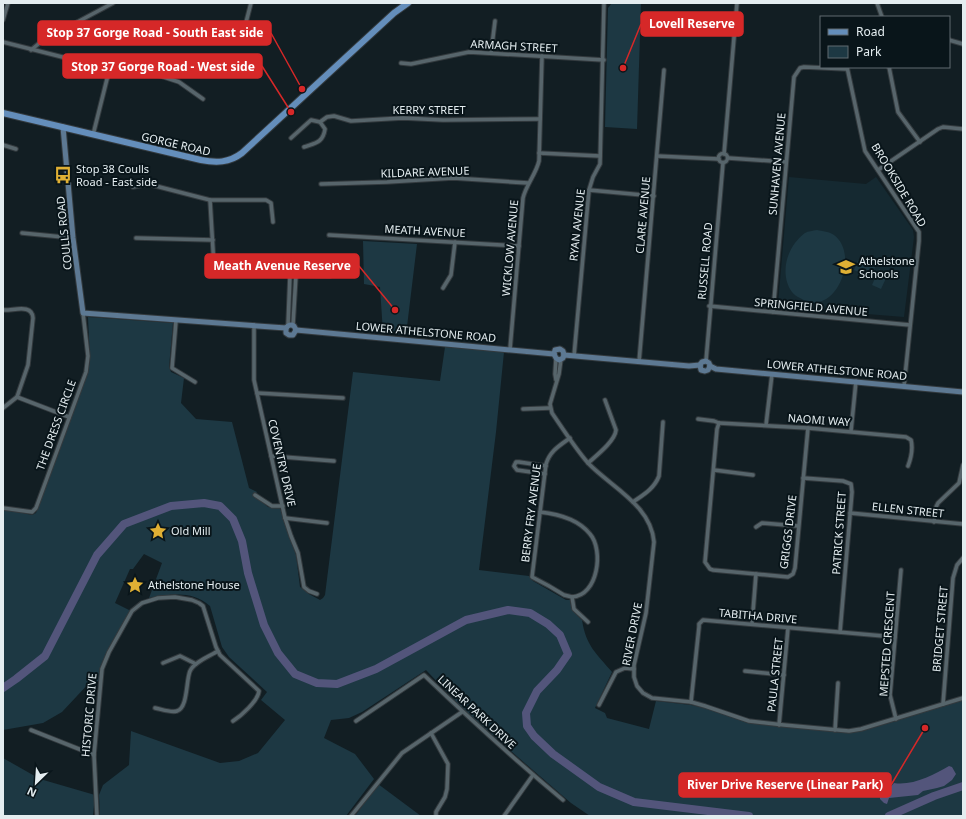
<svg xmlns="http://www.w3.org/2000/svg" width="966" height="819" font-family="'Noto Sans',sans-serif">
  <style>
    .built { fill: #152931 }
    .green { fill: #1d3843 }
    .water { fill: #53557b }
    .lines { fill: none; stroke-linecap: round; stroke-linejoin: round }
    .river { stroke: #53557b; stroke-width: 8 }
    .street-casing { stroke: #333a3e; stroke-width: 5.5 }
    .secondary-casing { stroke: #333a3e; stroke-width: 7 }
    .primary-casing { stroke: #333a3e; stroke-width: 8 }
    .street { stroke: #57656b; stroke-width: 3.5 }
    .secondary { stroke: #5d7993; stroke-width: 5 }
    .primary { stroke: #648ebb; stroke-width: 6 }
    .labels { text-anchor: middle; stroke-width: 4; stroke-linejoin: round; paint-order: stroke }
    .street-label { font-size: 11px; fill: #e4edf0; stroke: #09151a }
    .poi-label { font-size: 11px; fill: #e4edf0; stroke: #09151a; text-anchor: start }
    .leader { fill: none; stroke: #d62828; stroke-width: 1.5 }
    .callout-dot { fill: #d62828; stroke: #09151a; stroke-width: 1.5 }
    .callout { fill: #d62828; stroke: #d62828; stroke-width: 1.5 }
    .callout-label { font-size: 12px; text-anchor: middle; font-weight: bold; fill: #fff }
  </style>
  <rect width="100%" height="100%" fill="#121e23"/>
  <polygon class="built" points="789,177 866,184 876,177 913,230 914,237 904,317 780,307 778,304"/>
  <g class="green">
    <polygon points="612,3 641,3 637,129 605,127 608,8"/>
    <path d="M817,230C822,231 830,232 834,235C861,255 835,320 800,298C793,295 789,289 787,282C782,264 790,244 805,233C808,231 813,231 817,230Z"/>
    <polygon points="363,241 417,244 406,335 383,333 380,287 364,284"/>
    <polygon points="858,260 875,267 870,277 854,270"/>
    <polygon points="879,269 888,274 881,289 872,285"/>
    <path d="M88,317L173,323L169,367L171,372L184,378L181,403L196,419L232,422L249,488L257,492L255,496L268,507L280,508L296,555L300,587L309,594L320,600L323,598L325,595L353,372L440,381L445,347L504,352L496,432L479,570L529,576L533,581L566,600H570C571,609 575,614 582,620C586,646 596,653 612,672L595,708L605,713L607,718L649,729L656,701L691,705L705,708L748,723L848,732L872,728L963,700V816H590L571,803L468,714L426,670L362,712L349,718L331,720L324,738L355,754L374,779L346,816H100L99,795L103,785L129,765L131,731L220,763L239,761L258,753L285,720L261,700L267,692L229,657L222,647L210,606C192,590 171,594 149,598L162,563L144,554L133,569H130L115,603L131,611L102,668L100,682L91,681L62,712L43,723L3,730V509L32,515L36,513L88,371L90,361Z"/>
    <polygon points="3,758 40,779 95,795 93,816 3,816"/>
    <polygon points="378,784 421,816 355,816"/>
  </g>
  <path class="water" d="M949,766L952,767L956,774L952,780L944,786L937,788L923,791L918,795L889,798L887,804L884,803L880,799V793L888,790L894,783C912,786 934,775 949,766Z"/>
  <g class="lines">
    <g class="river">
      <polyline points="3,688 16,679 45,656 97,555 124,524 171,506 204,503 220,506 233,519 242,541 248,573 264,625 278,653 295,674 317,683 337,684 376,669 466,620 508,610 530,613 548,624 560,635 568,654 557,670 537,691 526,713 527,726 534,736 553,754 599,787 634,802 749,816"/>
      <polyline points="889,816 934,796 963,786"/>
    </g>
    <g class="street-casing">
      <g id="street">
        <polyline points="877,3 882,17"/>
        <polyline points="3,20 8,3"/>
        <polyline points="178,28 237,42 242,38 251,3"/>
        <polyline points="949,40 963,44"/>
        <polyline points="3,42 98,66 139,69 179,82 203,99"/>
        <polyline points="31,50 42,41 113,3"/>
        <polyline points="491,53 495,21"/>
        <polyline points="401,63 411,64 469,52 604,60"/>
        <polyline points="847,67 865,151 919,232 919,241 904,386"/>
        <polyline points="889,67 898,112 920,142"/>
        <polyline points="93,135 110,67"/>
        <polyline points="291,138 311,120 320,122"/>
        <polyline points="3,145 16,149"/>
        <path d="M304,147C315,143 323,143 325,129L320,122L327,117L334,116L351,121L403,118L443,120L540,119"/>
        <polyline points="539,153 600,156"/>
        <circle cx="723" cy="158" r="4.5"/>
        <polyline points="724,154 737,3"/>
        <polyline points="657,156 719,159"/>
        <polyline points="728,158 786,162"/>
        <polyline points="878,170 938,129 943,127 963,129"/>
        <polyline points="321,184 387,182 453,178 528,183"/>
        <polyline points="133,187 148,184 210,200 266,200 271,203 273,222"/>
        <polyline points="589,190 654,196"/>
        <polyline points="210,200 214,266 217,270 222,273 330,276"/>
        <polyline points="22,233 73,238"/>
        <polyline points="329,235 519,246"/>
        <polyline points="136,238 213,240"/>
        <polyline points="443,288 451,275 455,242"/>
        <polyline points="709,306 910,325"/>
        <path d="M3,310C13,311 32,303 33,318L28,365L17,397L3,408"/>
        <polyline points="773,312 794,77 800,68 804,67 847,69"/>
        <polyline points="176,321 172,368 195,382"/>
        <polyline points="254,325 254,380 285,518 291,536 298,553 304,587 309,591 317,594"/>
        <polyline points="288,325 290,275"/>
        <polyline points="293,325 296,275"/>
        <path d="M510,349L523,198C526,185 536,174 539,161L542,56"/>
        <polyline points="574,356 589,190 593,177 600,164 604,3"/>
        <polyline points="556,358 555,374 556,380"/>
        <path d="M561,359L559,374L550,404L552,413C563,429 575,448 588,463C611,487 651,505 654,542L646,613L634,665V677L637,686L643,693L652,698L691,702L705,706L749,721L784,725L849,731L861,729L963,698"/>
        <polyline points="706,361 723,163"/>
        <polyline points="639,362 664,70"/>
        <polyline points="257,393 343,398"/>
        <polyline points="17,397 69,417"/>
        <polyline points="523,409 550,408"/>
        <path d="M698,419L714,421L719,423L808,428L906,437L911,440C913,448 911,458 908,466"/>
        <polyline points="719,423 717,429 705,562 710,569 713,570 788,577 793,574 795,568 808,428"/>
        <polyline points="766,425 772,374"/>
        <polyline points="851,431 856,381"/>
        <path d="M570,438C559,446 550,451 546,464L532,577L549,586L564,595L572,597L574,609L588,622"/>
        <polyline points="271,456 334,461"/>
        <path d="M588,463C597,455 615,441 616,430L605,400"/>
        <polyline points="714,470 753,475"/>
        <polyline points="545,474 517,470 514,466 516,462 519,462 546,466"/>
        <polyline points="803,478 843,481 851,484 852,492 840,632"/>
        <polyline points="255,495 272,506 283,506"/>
        <path d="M633,502C643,495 654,489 659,476L663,422"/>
        <polyline points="3,508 32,512 36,508 86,372 88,356 83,313"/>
        <path d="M540,512C559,514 578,519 590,534C604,550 598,596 572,597"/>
        <polyline points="850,513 963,524"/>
        <polyline points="285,518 327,523"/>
        <polyline points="934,522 936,507 938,503 959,483 963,465"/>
        <polyline points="756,527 762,523 798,526"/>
        <polyline points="752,624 756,574"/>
        <polyline points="163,663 180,656 196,664"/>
        <polyline points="745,671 784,675"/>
        <polyline points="691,702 699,627 699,624 703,620 895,637"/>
        <polyline points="943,704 953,578 957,565 963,558"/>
        <polyline points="599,705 616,672 625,668 634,669"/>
        <path d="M155,708C161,709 171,713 177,711C188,708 186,680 190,671C194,662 210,656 218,651"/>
        <polyline points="896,719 890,695 901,570"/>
        <path d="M356,721L424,675C469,718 515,760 563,800"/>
        <polyline points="779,725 788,628"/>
        <polyline points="31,730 94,755"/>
        <polyline points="835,730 838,683"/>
        <polyline points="431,733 448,764 447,789 445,797 436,812 436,816"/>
        <path d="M97,816L94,755L102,669L109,652L132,611L142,603L158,598L175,597L192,600L199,603L203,606L216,647L220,655L259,691C258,701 241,716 233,721"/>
        <polyline points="351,816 402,753 462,712"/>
        <polyline points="504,816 533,775"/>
      </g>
    </g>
    <g class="secondary-casing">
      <g id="secondary">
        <polyline points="63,127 73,238 83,313 286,328"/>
        <polyline points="286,328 286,333 289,335 293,335 296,330"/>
        <path d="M286,328C288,325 291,324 294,326L296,330"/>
        <polyline points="296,330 554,354"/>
        <polyline points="554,354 556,358 559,360 563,358 564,355"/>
        <polyline points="554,354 555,350 560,349 563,351 564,355"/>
        <polyline points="564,355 689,366 700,365"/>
        <polyline points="700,365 701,370 705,371 708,370 710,366"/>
        <polyline points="700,365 702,362 706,361 709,363 710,366"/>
        <polyline points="710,366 716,369 963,392"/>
      </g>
    </g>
    <g class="primary-casing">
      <path id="primary" d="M3,113L201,160C216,163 229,163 242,153L394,13L408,3"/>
    </g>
    <use href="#street" class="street"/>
    <use href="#secondary" class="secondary"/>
    <use href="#primary" class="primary"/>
  </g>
  <defs>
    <g id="bus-bare" transform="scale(1.38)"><path d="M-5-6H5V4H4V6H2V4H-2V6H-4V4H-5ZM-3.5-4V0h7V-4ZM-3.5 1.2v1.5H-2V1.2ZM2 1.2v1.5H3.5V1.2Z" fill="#e0b034" stroke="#09151a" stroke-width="2.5" paint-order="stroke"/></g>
    <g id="school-bare" transform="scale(1.38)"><path d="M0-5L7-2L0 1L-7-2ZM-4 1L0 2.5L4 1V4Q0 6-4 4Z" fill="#e0b034" stroke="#09151a" stroke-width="2.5" paint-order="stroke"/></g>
    <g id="sight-bare" transform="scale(1.38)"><path d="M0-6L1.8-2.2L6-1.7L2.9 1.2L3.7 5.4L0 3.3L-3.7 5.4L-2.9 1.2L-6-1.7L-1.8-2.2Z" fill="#e0b034" stroke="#09151a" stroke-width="2.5" paint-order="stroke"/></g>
  </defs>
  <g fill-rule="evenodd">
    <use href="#bus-bare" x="63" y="175"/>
    <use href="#school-bare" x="846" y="267"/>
    <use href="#sight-bare" x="158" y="531"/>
    <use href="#sight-bare" x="135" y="585"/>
  </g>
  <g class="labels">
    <g class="street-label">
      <text transform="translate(514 46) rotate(3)" y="4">ARMAGH STREET</text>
      <text x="429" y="114">KERRY STREET</text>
      <text transform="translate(176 144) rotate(13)" y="4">GORGE ROAD</text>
      <text transform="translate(777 164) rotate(-85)" y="4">SUNHAVEN AVENUE</text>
      <text transform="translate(425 172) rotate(-2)" y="4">KILDARE AVENUE</text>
      <text transform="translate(899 185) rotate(59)" y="4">BROOKSIDE ROAD</text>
      <text transform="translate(643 215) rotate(-85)" y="4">CLARE AVENUE</text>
      <text transform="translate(577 225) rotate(-84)" y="4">RYAN AVENUE</text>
      <text transform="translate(425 231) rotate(3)" y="4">MEATH AVENUE</text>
      <text transform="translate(64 233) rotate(-96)" y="4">COULLS ROAD</text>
      <text transform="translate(510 248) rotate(-85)" y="4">WICKLOW AVENUE</text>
      <text transform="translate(705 261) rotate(-85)" y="4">RUSSELL ROAD</text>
      <text transform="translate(811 307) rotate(5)" y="4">SPRINGFIELD AVENUE</text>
      <text transform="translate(426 332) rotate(5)" y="4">LOWER ATHELSTONE ROAD</text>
      <text transform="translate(837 370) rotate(5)" y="4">LOWER ATHELSTONE ROAD</text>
      <text transform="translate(819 420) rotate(4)" y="4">NAOMI WAY</text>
      <text transform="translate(56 425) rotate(-70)" y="4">THE DRESS CIRCLE</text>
      <text transform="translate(282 463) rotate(77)" y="4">COVENTRY DRIVE</text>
      <text transform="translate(908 510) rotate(6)" y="4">ELLEN STREET</text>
      <text transform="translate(531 513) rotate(-83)" y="4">BERRY FRY AVENUE</text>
      <text transform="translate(788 532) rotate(-83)" y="4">GRIGGS DRIVE</text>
      <text transform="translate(839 533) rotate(-86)" y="4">PATRICK STREET</text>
      <text transform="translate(758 616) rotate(5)" y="4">TABITHA DRIVE</text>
      <text transform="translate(940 629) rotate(-85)" y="4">BRIDGET STREET</text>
      <text transform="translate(632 634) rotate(-79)" y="4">RIVER DRIVE</text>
      <text transform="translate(887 644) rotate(-86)" y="4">MEPSTED CRESCENT</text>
      <text transform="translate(775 675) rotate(-84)" y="4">PAULA STREET</text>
      <text transform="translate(477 712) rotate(43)" y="4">LINEAR PARK DRIVE</text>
      <text transform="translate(89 715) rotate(-85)" y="4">HISTORIC DRIVE</text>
    </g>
    <g class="poi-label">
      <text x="76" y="173">Stop 38 Coulls<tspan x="76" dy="13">Road - East side</tspan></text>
      <text x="859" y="265">Athelstone<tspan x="859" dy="13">Schools</tspan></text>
      <text x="171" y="535">Old Mill</text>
      <text x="148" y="589">Athelstone House</text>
    </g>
  </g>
  <path class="leader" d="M623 68L641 24M302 89L271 33M291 112L262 66M395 310L359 266M925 728L891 785"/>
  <g class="callout-dot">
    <circle cx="623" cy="68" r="4"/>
    <circle cx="302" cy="89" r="4"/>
    <circle cx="291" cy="112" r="4"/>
    <circle cx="395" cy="310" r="4"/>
    <circle cx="925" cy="728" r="4"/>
  </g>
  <g class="callout">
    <rect x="641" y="12" width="102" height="24" rx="4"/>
    <rect x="38" y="21" width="233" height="24" rx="4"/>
    <rect x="63" y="54" width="199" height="24" rx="4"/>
    <rect x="205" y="254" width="154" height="24" rx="4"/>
    <rect x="679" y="773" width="212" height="24" rx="4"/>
  </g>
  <g class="callout-label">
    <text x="692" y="28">Lovell Reserve</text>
    <text x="155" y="37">Stop 37 Gorge Road - South East side</text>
    <text x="163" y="71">Stop 37 Gorge Road - West side</text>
    <text x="282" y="270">Meath Avenue Reserve</text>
    <text x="785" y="789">River Drive Reserve (Linear Park)</text>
  </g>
  <rect width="966" height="819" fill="none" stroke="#e4edf0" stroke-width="8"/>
  <rect x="820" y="16" width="130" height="52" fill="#09151a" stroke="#616b70"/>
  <rect x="828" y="29" width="20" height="6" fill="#648ebb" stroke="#616b70"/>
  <text x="856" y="36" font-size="12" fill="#e4edf0">Road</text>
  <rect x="828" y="46" width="20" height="12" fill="#1d3843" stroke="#616b70"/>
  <text x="856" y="56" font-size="12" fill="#e4edf0">Park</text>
  <g transform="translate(36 783) rotate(205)" stroke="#09151a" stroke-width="3" paint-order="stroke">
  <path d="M0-3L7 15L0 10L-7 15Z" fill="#e4edf0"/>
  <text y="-6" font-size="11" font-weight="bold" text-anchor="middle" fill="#e4edf0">N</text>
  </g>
</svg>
